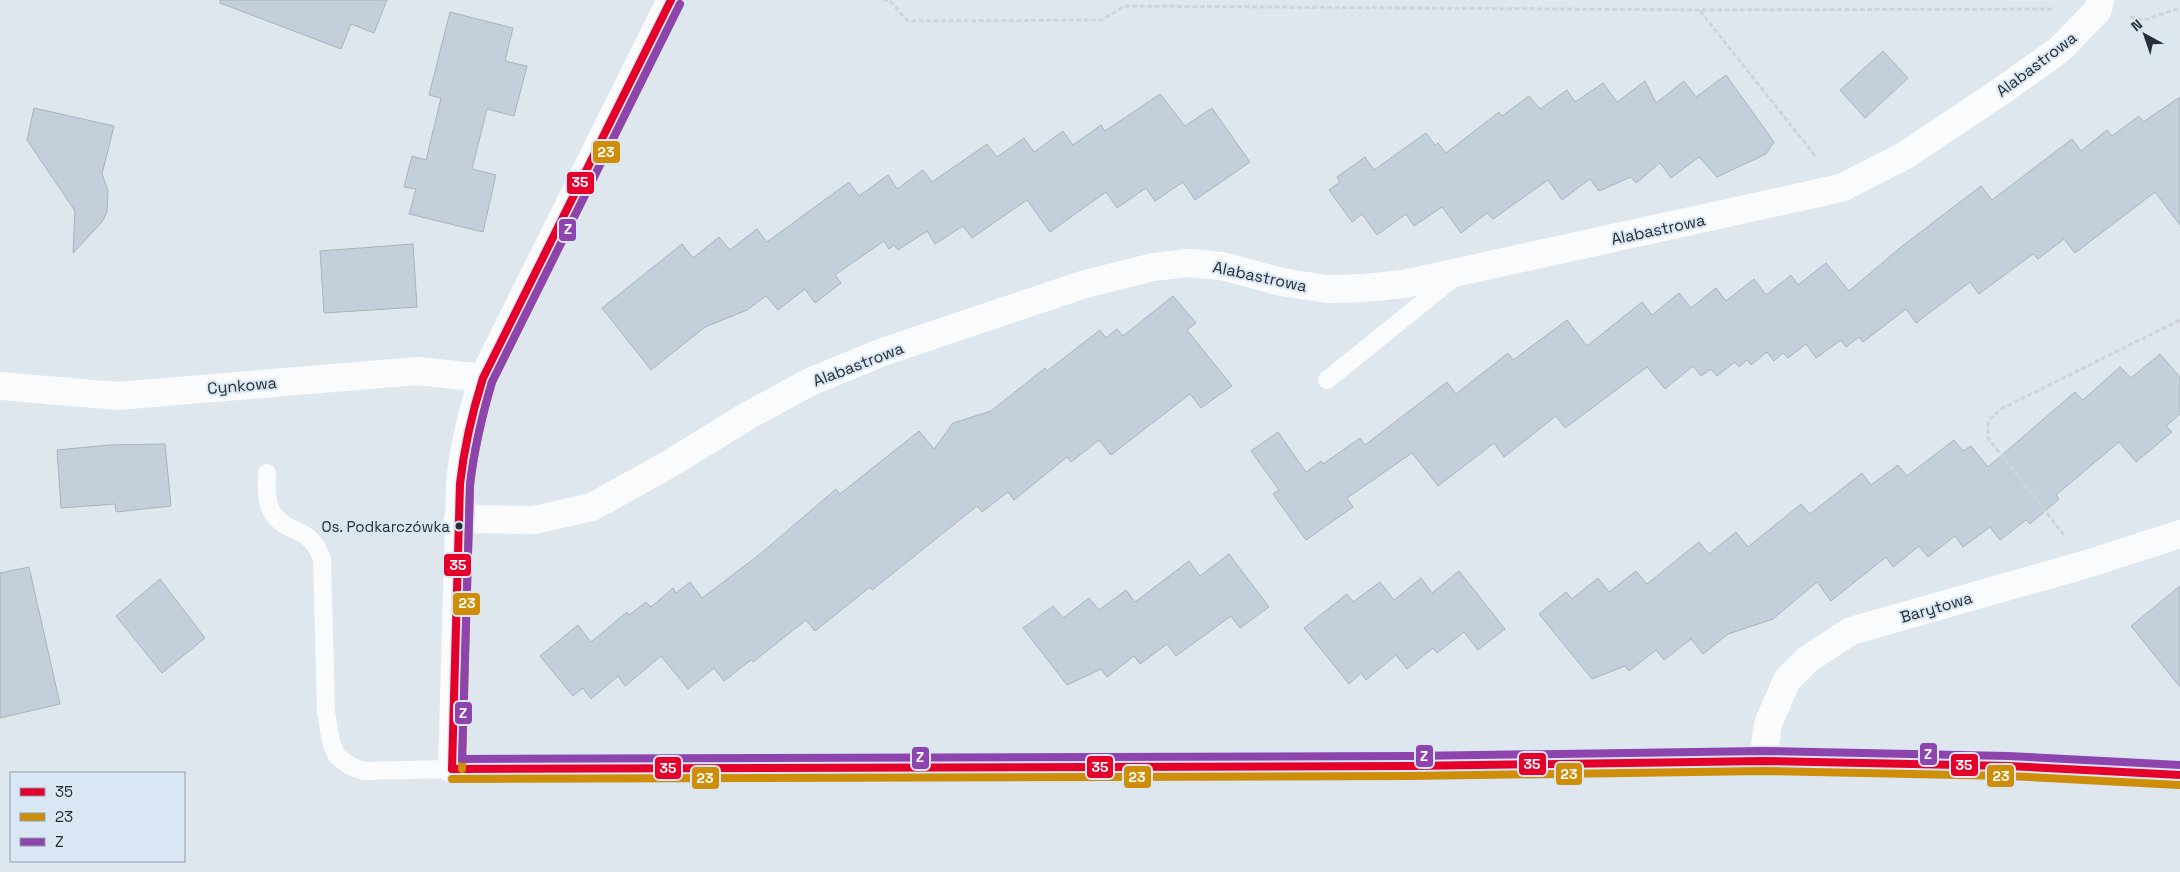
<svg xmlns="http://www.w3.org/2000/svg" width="2180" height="872" font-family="'Space Grotesk',sans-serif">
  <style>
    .building { fill: #c3d0db; stroke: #acb2b8 }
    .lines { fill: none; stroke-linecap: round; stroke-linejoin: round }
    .path { stroke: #d1d3d4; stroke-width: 3; stroke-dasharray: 5 2.5; stroke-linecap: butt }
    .lane { stroke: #fafbfc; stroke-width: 18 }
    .street { stroke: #fafbfc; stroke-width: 28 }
    .bus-1-casing { stroke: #d9e7f4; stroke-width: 11 }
    .bus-2-casing { stroke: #d9e7f4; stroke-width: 11 }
    .bus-3-casing { stroke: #d9e7f4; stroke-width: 11 }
    .bus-1 { stroke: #e4002b; stroke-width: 8 }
    .bus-2 { stroke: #ce8e0a; stroke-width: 8 }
    .bus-3 { stroke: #8e44ad; stroke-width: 8 }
    .bus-dot { fill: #282e33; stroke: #d9e7f4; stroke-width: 2 }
    .labels { text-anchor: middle; stroke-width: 4; stroke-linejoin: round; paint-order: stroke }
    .bus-label { font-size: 15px; fill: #282e33; stroke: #d9e7f4; text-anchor: end }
    .street-label { font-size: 16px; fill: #282e33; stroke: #d9e7f4 }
    .line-badge { stroke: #d9e7f4; stroke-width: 2 }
    .badge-label { font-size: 14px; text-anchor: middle; font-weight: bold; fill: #fff }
  </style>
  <rect width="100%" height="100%" fill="#dfe7ee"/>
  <g class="building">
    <polygon points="220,0 387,0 374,33 351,24 341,49 220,3"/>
    <polygon points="450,12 513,28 505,61 527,66 514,116 487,109 472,169 496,175 483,232 409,214 416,189 404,187 412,156 426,160 441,98 429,95"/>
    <polygon points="1883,51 1908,78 1865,118 1840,90"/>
    <polygon points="1726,75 1774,142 1766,154 1717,177 1699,157 1671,178 1660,163 1636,183 1631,177 1599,191 1590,179 1562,200 1548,180 1493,219 1487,213 1461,233 1442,207 1414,226 1406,214 1377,235 1362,214 1352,222 1329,190 1340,182 1337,177 1365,157 1374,170 1426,133 1435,145 1438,143 1446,153 1499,112 1502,116 1529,96 1540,109 1567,90 1575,102 1603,83 1617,102 1645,81 1656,103 1684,81 1696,97"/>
    <polygon points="1160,94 1185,126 1212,108 1250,162 1195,200 1183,182 1155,201 1146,188 1117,208 1106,192 1050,232 1027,200 972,238 963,226 935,244 927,231 898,250 894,245 889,249 884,241 835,275 841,283 815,303 805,289 778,310 766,296 747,310 705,327 651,370 602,308 682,244 693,258 719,237 730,250 757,229 767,242 849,182 859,196 888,175 897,189 923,170 932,182 987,144 997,157 1024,138 1034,152 1063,131 1073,145 1101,125 1105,131"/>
    <polygon points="2180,97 2180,225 2155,192 2075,253 2064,239 2038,259 2033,254 1979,294 1970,282 1916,323 1906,309 1863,342 1859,337 1846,347 1841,340 1816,358 1806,344 1788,358 1783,353 1774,361 1767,352 1751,365 1747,360 1739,367 1735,362 1717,376 1711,369 1701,376 1693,366 1665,389 1647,367 1565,428 1556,416 1504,457 1494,443 1438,486 1412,453 1347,498 1353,507 1306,540 1273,494 1279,490 1251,451 1278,432 1306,472 1321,461 1323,464 1360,438 1365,445 1447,382 1456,394 1508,353 1513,360 1567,320 1587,346 1642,302 1652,315 1679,293 1691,308 1716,288 1726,301 1754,279 1766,295 1791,275 1798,285 1826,263 1849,291 1901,247 1981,186 1992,200 2072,139 2081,151 2107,130 2112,136 2139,116 2143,122"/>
    <polygon points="34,108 114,126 102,174 108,191 107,212 102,222 73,253 75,211 27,140"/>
    <polygon points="413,244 417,307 324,313 320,251"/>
    <polygon points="1173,296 1196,323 1187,330 1232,386 1201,408 1190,394 1111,455 1099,440 1071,462 1067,457 1014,500 1008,492 982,512 977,506 872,590 870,587 815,631 806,620 753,662 751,660 724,681 714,668 688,689 661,656 625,686 618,676 591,699 583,688 573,696 540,656 578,625 591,642 627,612 629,615 646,602 651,607 673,588 676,593 690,582 702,598 759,555 836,489 840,494 919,431 934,449 953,423 991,411 1045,368 1047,371 1100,330 1106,338 1117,329 1123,336"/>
    <polygon points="2160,354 2180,377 2180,414 2166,426 2172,432 2136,462 2119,442 2056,495 2059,499 2030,524 2026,520 2000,540 1990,527 1963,547 1955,536 1928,557 1919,546 1893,567 1886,557 1831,601 1817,582 1773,619 1728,634 1703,654 1691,639 1664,660 1656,650 1629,671 1625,666 1592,679 1539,614 1566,592 1572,599 1598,578 1609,592 1636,571 1647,584 1699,542 1709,554 1736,532 1748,547 1801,504 1810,514 1862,473 1871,485 1898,465 1907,476 1954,440 1963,451 1971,446 1988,467 2075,392 2083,400 2120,367 2131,378"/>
    <polygon points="165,444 171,506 116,512 115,504 61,508 57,450 109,445"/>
    <polygon points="1229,554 1269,607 1240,628 1231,616 1176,656 1167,644 1140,664 1134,656 1107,677 1101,669 1067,685 1023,628 1053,606 1063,618 1089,598 1099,610 1126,590 1135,602 1189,561 1200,576"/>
    <polygon points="29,567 60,704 0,718 0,573"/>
    <polygon points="1459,571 1505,629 1478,650 1464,632 1437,653 1433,648 1407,669 1396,655 1366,680 1361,673 1349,684 1304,628 1347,594 1353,602 1380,582 1394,600 1421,578 1432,593"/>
    <polygon points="160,579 205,638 162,673 116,616"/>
    <polygon points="2180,586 2180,687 2131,626"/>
  </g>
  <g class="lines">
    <g class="path">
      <polyline points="883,0 889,0 908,21 1102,20 1124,6 1699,10 2052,9"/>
      <polyline points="1700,11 1817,158"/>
      <polyline points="2130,17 2144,20 2180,8"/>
      <polyline points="2064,535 1988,438 1988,421 2001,409 2180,320"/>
    </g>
    <g class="lane">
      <polyline points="1327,380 1456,276"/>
      <path d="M267,473C267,486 265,504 274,515C290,536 309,524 322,559L326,712L331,742L337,756L350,766L364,771L452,769"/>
    </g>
    <g class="street">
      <path d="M671,0L483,378C472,413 463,447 460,484L452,769L1062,766H1411L1763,761L2008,766L2180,775"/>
      <polyline points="0,386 118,396 418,371 483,378"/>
      <polyline points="458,519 534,520 592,507 671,463 749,415 810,382 880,353 1082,285 1153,267 1188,263 1222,266 1281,282 1327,289 1365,288 1403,284 1463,271 1841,188 1904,156 2000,92 2059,50 2098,10 2100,0"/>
      <polyline points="1763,761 1768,724 1787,680 1808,659 1851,631 2087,564 2180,534"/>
    </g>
    <g class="bus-1-casing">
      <g id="bus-1">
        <polyline points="452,769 1411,766 1763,761 2008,766 2180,775"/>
        <path d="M452,769L460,484C464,448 472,413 483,378L671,0"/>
      </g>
    </g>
    <g class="bus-2-casing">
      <g id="bus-2">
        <path d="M462,769L470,485C474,449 482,416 492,382L680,4"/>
        <polyline points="452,779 1411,776 1763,771 2008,776 2179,785"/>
      </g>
    </g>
    <g class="bus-3-casing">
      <path id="bus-3" d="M680,4L492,382C482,416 474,449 470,485L462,759L1411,756L1763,751L2008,756L2180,765"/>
    </g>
    <use href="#bus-1" class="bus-1"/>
    <use href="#bus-2" class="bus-2"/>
    <use href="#bus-3" class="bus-3"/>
  </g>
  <circle class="bus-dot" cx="459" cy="526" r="4.5"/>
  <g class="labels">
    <g class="bus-label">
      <text x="450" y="532">Os. Podkarczówka</text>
    </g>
    <g class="street-label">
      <text transform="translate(2036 64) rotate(-37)" y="6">Alabastrowa</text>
      <text transform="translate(1658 229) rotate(-12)" y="6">Alabastrowa</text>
      <text transform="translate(1260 276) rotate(12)" y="6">Alabastrowa</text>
      <text transform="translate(858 364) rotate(-21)" y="6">Alabastrowa</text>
      <text transform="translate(242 385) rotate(-5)" y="6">Cynkowa</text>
      <text transform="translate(1936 607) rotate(-16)" y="6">Barytowa</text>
    </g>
  </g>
  <g class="line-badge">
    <rect x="592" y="140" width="29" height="24" rx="5" fill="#ce8e0a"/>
    <rect x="566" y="171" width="29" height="24" rx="5" fill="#e4002b"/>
    <rect x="558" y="218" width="19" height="24" rx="5" fill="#8e44ad"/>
    <rect x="443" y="553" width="29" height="24" rx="5" fill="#e4002b"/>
    <rect x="452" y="592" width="29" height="24" rx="5" fill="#ce8e0a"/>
    <rect x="454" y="701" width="19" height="24" rx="5" fill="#8e44ad"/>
    <rect x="1919" y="742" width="19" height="24" rx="5" fill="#8e44ad"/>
    <rect x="1415" y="744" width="19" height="24" rx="5" fill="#8e44ad"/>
    <rect x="911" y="746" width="19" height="24" rx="5" fill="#8e44ad"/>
    <rect x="1518" y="752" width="29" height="24" rx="5" fill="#e4002b"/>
    <rect x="1950" y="753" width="29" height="24" rx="5" fill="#e4002b"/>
    <rect x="1086" y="755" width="28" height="24" rx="5" fill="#e4002b"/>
    <rect x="654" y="756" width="28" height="24" rx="5" fill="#e4002b"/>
    <rect x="1555" y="762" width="28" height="24" rx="5" fill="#ce8e0a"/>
    <rect x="1986" y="764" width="29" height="24" rx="5" fill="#ce8e0a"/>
    <rect x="1123" y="765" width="29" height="24" rx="5" fill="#ce8e0a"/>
    <rect x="691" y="766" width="29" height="24" rx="5" fill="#ce8e0a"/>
  </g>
  <g class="badge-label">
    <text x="606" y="157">23</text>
    <text x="580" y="187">35</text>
    <text x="568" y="234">Z</text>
    <text x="458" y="570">35</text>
    <text x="467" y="608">23</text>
    <text x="463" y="718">Z</text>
    <text x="1928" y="759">Z</text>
    <text x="1424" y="761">Z</text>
    <text x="920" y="762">Z</text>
    <text x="1532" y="769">35</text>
    <text x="1964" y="770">35</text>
    <text x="1100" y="772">35</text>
    <text x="668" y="773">35</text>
    <text x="1569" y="779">23</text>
    <text x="2001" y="781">23</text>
    <text x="1137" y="782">23</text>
    <text x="705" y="783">23</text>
  </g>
  <rect x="10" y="772" width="175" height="90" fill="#d9e7f4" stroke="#929da7"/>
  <rect x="20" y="788" width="25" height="8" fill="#e4002b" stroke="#929da7"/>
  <text x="55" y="797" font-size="15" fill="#282e33">35</text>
  <rect x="20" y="813" width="25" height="8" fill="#ce8e0a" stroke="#929da7"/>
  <text x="55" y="822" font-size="15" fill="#282e33">23</text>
  <rect x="20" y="838" width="25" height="8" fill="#8e44ad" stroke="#929da7"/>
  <text x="55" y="847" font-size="15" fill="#282e33">Z</text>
  <g transform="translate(2145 35) rotate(320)" stroke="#d9e7f4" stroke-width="4" paint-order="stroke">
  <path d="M0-4L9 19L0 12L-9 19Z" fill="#282e33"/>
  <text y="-8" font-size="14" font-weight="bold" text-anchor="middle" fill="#282e33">N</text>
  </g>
</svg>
